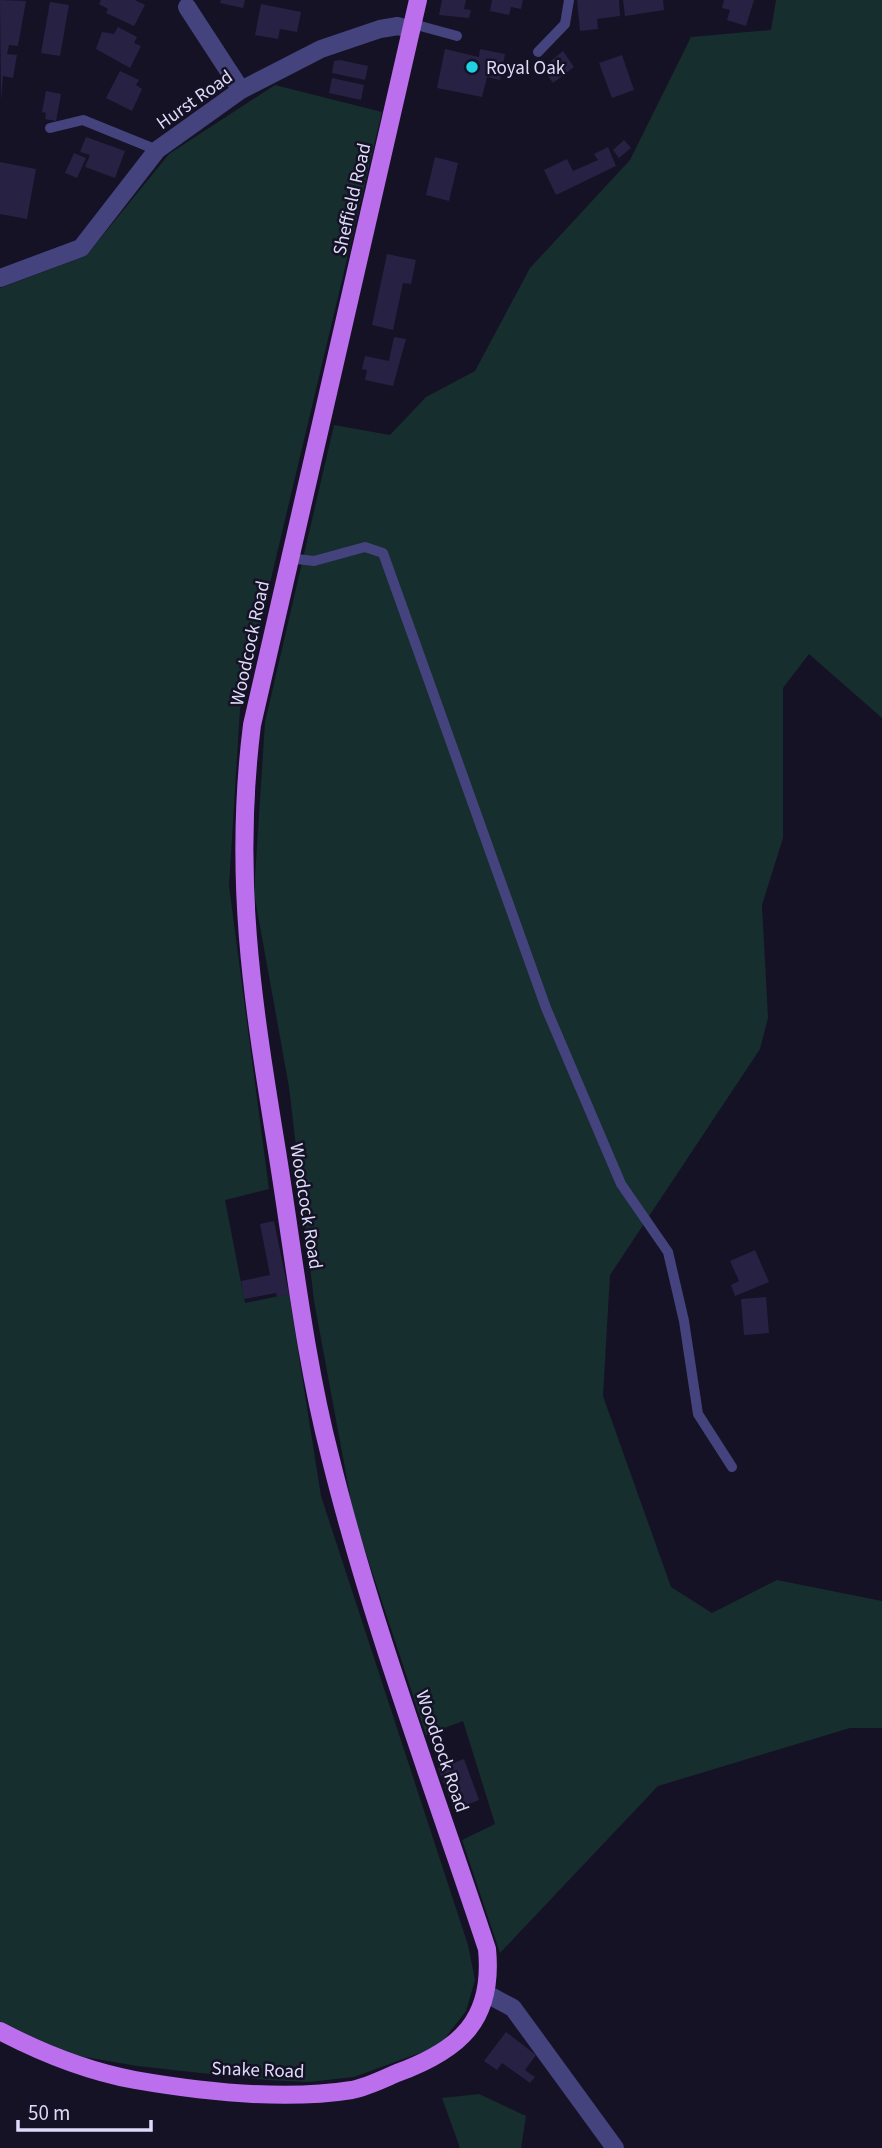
<svg xmlns="http://www.w3.org/2000/svg" width="882" height="2148" font-family="'Source Sans 3',sans-serif">
  <style>
    .green { fill: #162e2d }
    .building { fill: #272144 }
    .lines { fill: none; stroke-linecap: round; stroke-linejoin: round }
    .service { stroke: #44437e; stroke-width: 10 }
    .minor { stroke: #44437e; stroke-width: 18 }
    .tertiary { stroke: #44437e; stroke-width: 18 }
    .primary { stroke: #bc6fed; stroke-width: 18 }
    .poi-dot { fill: #1ed2e3; stroke: #151225; stroke-width: 2.5 }
    .labels { text-anchor: middle; stroke-width: 5; stroke-linejoin: round; paint-order: stroke }
    .poi-label { font-size: 19px; fill: #dedbfa; stroke: #151225; text-anchor: start }
    .street-label { font-size: 19px; fill: #dedbfa; stroke: #151225 }
  </style>
  <rect width="100%" height="100%" fill="#151225"/>
  <g class="green">
    <polygon points="776,0 882,0 882,718 809,654 783,688 783,838 762,905 768,1018 760,1049 610,1275 603,1396 671,1587 712,1613 777,1580 882,1601 882,1728 850,1728 658,1786 500,1953 462,1840 495,1824 463,1721 426,1735 354,1517 314,1301 289,1087 254,893 265,722 334,425 390,435 426,397 475,371 530,268 630,160 691,37 771,30"/>
    <polygon points="275,85 382,112 240,709 229,886 269,1189 225,1200 245,1303 289,1294 321,1496 468,1945 475,1980 466,2011 439,2046 354,2077 309,2082 265,2080 137,2066 73,2055 0,2023 0,288 86,256 169,154"/>
    <polygon points="479,2094 526,2116 521,2148 460,2148 442,2098"/>
  </g>
  <g class="building">
    <polygon points="0,0 26,1 18,46 9,45 7,54 17,55 13,78 3,76 1,101"/>
    <polygon points="101,0 135,0 145,5 134,26 106,13 108,9 99,4"/>
    <polygon points="221,0 245,0 243,8 220,3"/>
    <polygon points="442,0 466,0 464,9 471,10 469,18 439,15"/>
    <polygon points="492,0 523,0 521,9 511,7 509,15 490,11"/>
    <polygon points="577,0 619,0 620,16 597,19 598,29 580,31"/>
    <polygon points="623,0 663,0 664,10 625,16"/>
    <polygon points="724,0 754,0 746,26 727,20 730,10 722,8"/>
    <polygon points="50,2 69,5 60,56 41,53"/>
    <polygon points="261,4 301,12 297,32 280,29 278,39 255,35"/>
    <polygon points="118,27 137,37 134,43 141,46 130,68 96,49 102,32 114,34"/>
    <polygon points="445,49 479,57 480,49 505,54 500,80 487,77 482,97 437,88"/>
    <polygon points="563,51 574,67 553,83 542,68"/>
    <polygon points="622,55 634,90 612,98 599,63"/>
    <polygon points="340,60 368,66 365,80 332,73 334,61"/>
    <polygon points="120,71 139,80 136,85 142,89 132,111 106,98"/>
    <polygon points="332,78 364,85 361,100 329,93"/>
    <polygon points="46,91 61,94 56,121 45,119 46,113 42,112"/>
    <polygon points="86,137 125,151 115,178 85,167 90,155 80,152"/>
    <polygon points="624,140 631,148 619,158 613,150"/>
    <polygon points="608,147 616,166 556,195 544,170 567,159 573,171 598,160 594,154"/>
    <polygon points="74,153 86,158 77,178 65,173"/>
    <polygon points="435,157 458,163 449,201 426,195"/>
    <polygon points="0,162 36,169 27,219 0,214"/>
    <polygon points="387,254 416,260 411,284 403,283 393,330 372,325"/>
    <polygon points="394,337 406,339 393,386 365,380 367,370 362,369 365,356 389,361"/>
    <polygon points="274,1221 289,1294 277,1297 276,1293 244,1299 241,1281 270,1275 260,1224"/>
    <polygon points="755,1250 769,1282 735,1296 731,1285 739,1281 730,1261"/>
    <polygon points="766,1297 769,1333 744,1335 741,1299"/>
    <polygon points="464,1759 479,1800 454,1810 438,1768"/>
    <polygon points="506,2032 536,2055 525,2070 535,2077 530,2083 502,2063 497,2070 484,2061"/>
  </g>
  <g class="lines">
    <g class="service">
      <polyline points="413,24 457,36"/>
      <polyline points="538,52 565,24 569,0"/>
      <polyline points="50,128 83,120 157,150"/>
      <polyline points="288,558 314,561 365,547 383,553 546,1008 621,1184 668,1252 684,1321 698,1414 732,1467"/>
    </g>
    <g class="minor">
      <polyline points="187,7 241,90"/>
      <polyline points="487,1994 513,2008 615,2148"/>
    </g>
    <polyline class="tertiary" points="0,278 81,248 157,150 241,90 321,49 380,29 398,26 411,30"/>
    <path class="primary" d="M0,2031C42,2053 87,2071 135,2080C204,2092 283,2101 352,2090C367,2087 383,2079 397,2073C460,2050 494,2020 487,1949C433,1786 371,1623 330,1456C304,1355 293,1249 276,1145C252,998 233,876 252,725L418,0"/>
  </g>
  <circle class="poi-dot" cx="472" cy="67" r="7"/>
  <g class="labels">
    <g class="poi-label">
      <text x="486" y="74">Royal Oak</text>
    </g>
    <g class="street-label">
      <text transform="translate(194 99) rotate(-35)" y="7">Hurst Road</text>
      <text transform="translate(351 199) rotate(-77)" y="7">Sheffield Road</text>
      <text transform="translate(249 643) rotate(-78)" y="7">Woodcock Road</text>
      <text transform="translate(307 1206) rotate(81)" y="7">Woodcock Road</text>
      <text transform="translate(443 1751) rotate(71)" y="7">Woodcock Road</text>
      <text transform="translate(258 2069) rotate(2)" y="7">Snake Road</text>
    </g>
  </g>
  <path d="M18 2120v10h133v-10" fill="none" stroke="#dedbfa" stroke-width="3.5"/>
  <text x="28" y="2120" font-size="21" fill="#dedbfa" stroke="#151225" stroke-width="5" paint-order="stroke">50 m</text>
</svg>
